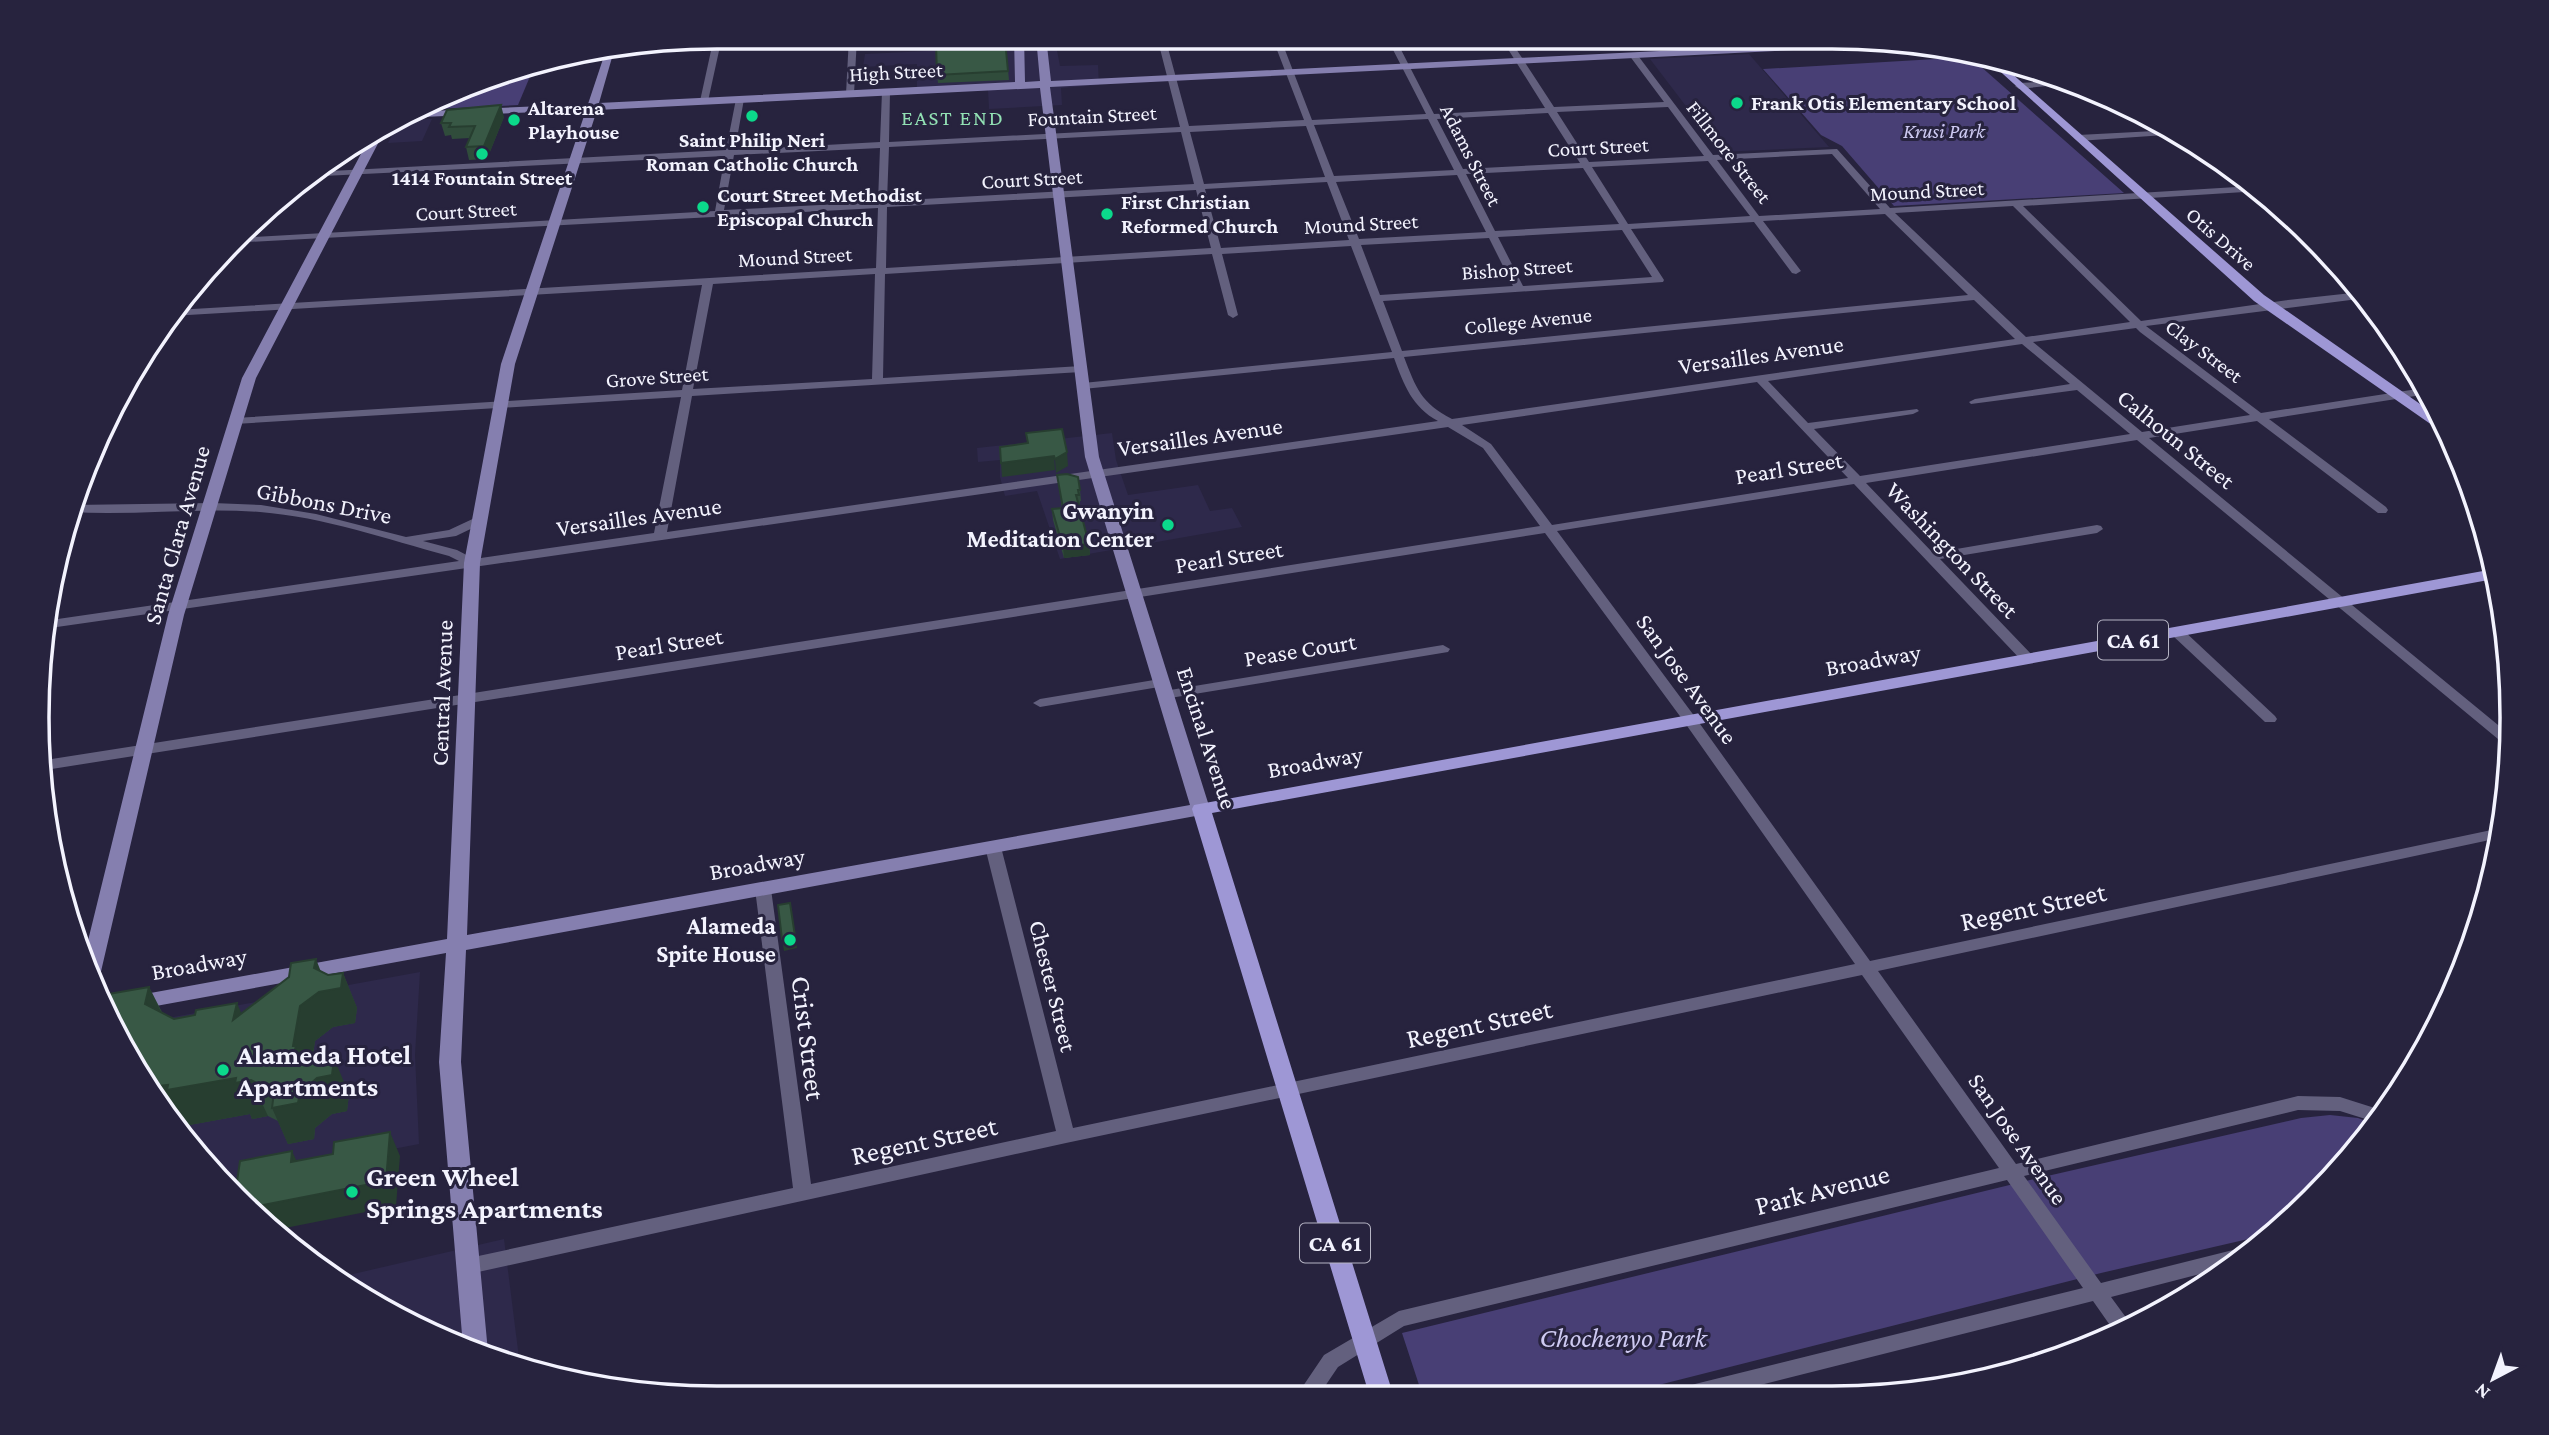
<svg xmlns="http://www.w3.org/2000/svg" width="2549" height="1435" font-family="'Crimson Pro',serif">
  <style>
    .built { fill: #2e294b }
    .green { fill: #483f75 }
    .lines { fill: none; stroke-linecap: round; stroke-linejoin: round }
    .street { fill: #63607e; fill-rule: evenodd }
    .secondary { fill: #857faf; fill-rule: evenodd }
    .primary { fill: #9e97d5; fill-rule: evenodd }
    .wall { fill: #304c3b }
    .shaded-wall { fill: #273e30 }
    .building { fill: #385845; stroke: #273e30; stroke-width: 2 }
    .poi-dot { fill: #0bd98b; stroke: #27233e; stroke-width: 2.5 }
    .labels { text-anchor: middle; stroke-width: 6; stroke-linejoin: round; paint-order: stroke }
    .far-street-label { font-size: 21px; fill: #f3f3fe; stroke: #27233e }
    .far-poi-label { font-size: 21px; font-weight: bold; fill: #f3f3fe; stroke: #27233e; text-anchor: start }
    .far-neighbourhood-label { font-size: 21px; letter-spacing: 2px; fill: #92e1b4; stroke: #27233e }
    .far-park-label { font-size: 21px; font-style: italic; fill: #cecaf2; stroke: #27233e }
    .shield { fill: #27233e; stroke: #b6b5c4; stroke-width: 2 }
    .shield-label { font-size: 23px; font-weight: bold; fill: #f3f3fe }
    .street-label { font-size: 24px; fill: #f3f3fe; stroke: #27233e }
    .poi-label { font-size: 24px; font-weight: bold; fill: #f3f3fe; stroke: #27233e; text-anchor: end }
    .near-street-label { font-size: 28px; fill: #f3f3fe; stroke: #27233e }
    .near-poi-label { font-size: 28px; font-weight: bold; fill: #f3f3fe; stroke: #27233e; text-anchor: start }
    .near-park-label { font-size: 28px; font-style: italic; fill: #cecaf2; stroke: #27233e }
    .rim { fill: none; stroke: #f3f3fe; stroke-width: 3.5 }
  </style>
  <rect width="100%" height="100%" fill="#27233e"/>
  <g class="built">
    <polygon points="1056,45 1060,66 1098,65 1099,85 1061,88 1062,105 989,109 988,90 917,94 917,64 863,67 865,54"/>
    <polygon points="1749,54 1829,147 1721,152 1650,59"/>
    <polygon points="432,119 422,141 388,143 400,120"/>
    <polygon points="1112,433 1116,460 1128,495 1198,485 1210,511 1232,508 1242,527 1060,559 1037,491 1005,496 1000,477 1000,460 978,462 977,448"/>
    <polygon points="420,972 415,1055 419,1144 227,1181 226,1186 205,1166 128,1058 113,1028"/>
    <polygon points="504,1239 520,1366 499,1362 377,1307 336,1278"/>
  </g>
  <g class="green">
    <polygon points="1970,57 2124,193 1894,206 1842,146 1821,135 1763,69"/>
    <polygon points="534,67 518,105 412,110 499,73"/>
    <polygon points="2330,1115 2358,1118 2371,1123 2313,1199 2270,1234 2101,1273 1627,1393 1422,1394 1402,1333 2030,1180 2301,1118"/>
  </g>
  <g class="lines">
    <g class="street">
      <polygon points="714,37 722,37 708,101 704,104 700,101"/>
      <polygon points="849,37 857,37 854,94 850,97 846,94"/>
      <path d="M1157,37H1165L1189,126L1304,120L1272,37H1280L1312,120L1426,114L1387,38H1395L1434,114L1545,108L1501,38H1509L1554,107L1664,102L1629,55L1633,53H1636L1713,155L1837,149L1890,208L2253,186L2260,191L2023,206L2141,321L2288,300L2361,292L2366,298L2146,326L2261,413L2424,388L2428,394L2269,419L2386,507L2388,510L2386,513H2378L2257,421L2149,438L2509,734L2508,745L2504,744L2137,440L1866,483L1933,553L2097,525L2101,526L2103,529L2097,533L1940,559L2033,656L2035,659L2033,662H2023L1854,484L1557,531L1695,717L1870,961L2501,828L2499,838L1878,971L2016,1164L2298,1096L2340,1097L2381,1110L2372,1121L2340,1111L2298,1110L2024,1176L2101,1283L2245,1247L2251,1249L2231,1266L2111,1297L2130,1323L2114,1331L2093,1301L1729,1393H1685L1688,1387L1695,1384L2083,1288L2007,1180L1404,1326L1338,1367L1319,1395H1297L1324,1355L1399,1311L1999,1168L1862,975L1066,1143L469,1274L462,1271L460,1266L462,1261L469,1258L793,1188L755,889L758,885H768L771,889L811,1184L1056,1131L985,847L993,842L1001,847L1073,1128L1855,964L1685,723L1545,533L39,771V761L1540,526L1483,448L1448,427L43,629L44,621L459,561L449,556C386,539 324,517 260,512C197,507 134,516 71,512L73,505L213,503L261,505L316,514L406,537L449,530L479,516L483,517L485,520L483,523L456,536L423,541L457,550L474,559L654,533L681,397L235,424L229,421L235,418L682,390L702,285L171,316L176,310L876,268L878,208L230,243L235,238L715,211L725,156L303,177L312,172L726,150L736,99L740,96L744,99L735,150L880,142L882,92L886,89L890,92L889,142L1180,127ZM1668,107L1704,156L1589,162L1557,112ZM1548,113L1580,163L1463,169L1437,119ZM1428,119L1454,170L1334,176L1314,125ZM1306,126L1325,177L1204,184L1190,132ZM1181,132L1194,184L887,201L889,147ZM880,148L878,202L724,210L734,155ZM1832,154L1880,209L1759,216L1717,160ZM1708,161L1750,216L1628,224L1592,167ZM1583,168L1619,224L1495,231L1466,174ZM1457,175L1486,232L1359,239L1336,182ZM1327,182L1349,240L1221,248L1205,189ZM1196,190L1211,248L886,268L887,207ZM2013,206L2014,207L2130,322L2026,337L1895,213ZM1885,214L1968,295L1402,351L1383,301L1663,282L1664,280L1631,229L1754,222L1792,273L1796,274L1801,271L1763,221ZM1622,230L1652,277L1523,286L1498,237ZM1489,238L1513,286L1380,295L1361,245ZM1351,246L1392,352L1083,383L1077,386L1083,389L1394,358C1404,385 1412,407 1438,421L667,532L692,396L1081,372L1086,369L1081,366L883,378L885,274L1212,254L1228,315L1233,318L1238,315L1222,254ZM875,274L872,379L693,389L713,284ZM1974,300L2015,339L1452,419C1421,403 1416,388 1404,357ZM2136,328L2140,332L2250,415L2142,432L2033,342ZM2022,344L2070,384L1975,399L1969,402L1971,404L2077,390L2130,434L1860,476L1814,429L1913,414L1919,411L1917,409L1808,423L1768,381ZM1757,382L1848,478L1552,525L1491,444L1462,425Z"/>
      <polygon points="1731,38 1739,38 1749,49 1742,51"/>
      <polygon points="2058,81 2066,84 2019,89 2015,86 2019,83"/>
      <polygon points="2174,130 2180,134 2078,141 2074,138 2078,135"/>
      <polygon points="2177,628 2182,629 2275,716 2277,719 2275,722 2265,722 2172,635 2170,632"/>
      <polygon points="1443,645 1450,649 1448,652 1164,699 1157,695 1164,691"/>
      <polygon points="1160,679 1167,683 1165,686 1040,707 1033,703 1040,699"/>
    </g>
    <g class="secondary">
      <path d="M1014,37H1024L1025,82L1040,81L1036,37H1046L1051,81L1884,40L1901,42L1896,45L1050,87L1099,457L1210,809L1201,815L466,950L461,1062L488,1352L486,1356L463,1346L439,1062L446,953L134,1010L127,1008L124,1003L127,998L134,996L447,939L464,563L501,364L586,110L398,118L408,112L588,104L604,56L613,54L599,103L1015,82ZM1040,88L1085,457L1190,805L467,935L480,563L515,364L597,110Z"/>
      <polygon points="383,128 385,130 256,378 184,615 99,980 93,986 83,961 168,615 242,378 371,135"/>
    </g>
    <g class="primary">
      <polygon points="1983,56 1994,58 2264,295 2443,420 2448,433 2442,432 2254,301"/>
      <polygon points="2494,569 2494,579 1212,813 1393,1394 1369,1394 1192,809 1194,805"/>
    </g>
  </g>
  <g class="wall">
    <polygon points="1005,40 1009,80 938,83 937,75"/>
    <polygon points="504,117 487,159 469,160 466,147 470,138 452,139 451,135 445,136 441,123"/>
    <polygon points="1057,475 1080,490 1081,501 1080,501 1079,506 1089,544 1090,555 1064,558 1053,520 1052,509 1062,508"/>
    <polygon points="321,971 328,975 343,973 357,1008 355,1023 333,1027 315,1041 312,1062 349,1094 347,1111 332,1114 315,1128 314,1139 288,1144 278,1121 268,1116 252,1119 250,1114 184,1126 182,1121 174,1122 128,1058 149,987 162,1012 174,1019 241,1014"/>
  </g>
  <g class="shaded-wall">
    <polygon points="501,105 504,117 487,159 484,146"/>
    <polygon points="1067,452 1068,466 1056,473 1055,459"/>
    <polygon points="1054,456 1055,470 1002,477 1001,463"/>
    <polygon points="1089,544 1090,555 1064,558 1063,547"/>
    <polygon points="790,903 797,948 784,951 782,939"/>
    <polygon points="316,959 328,990 343,973 357,1008 355,1023 333,1027 315,1041 309,1077 334,1058 349,1094 347,1111 332,1114 315,1128 314,1139 288,1144 272,1108 294,1053 293,1046 300,1006 314,968"/>
    <polygon points="149,987 166,1022 145,1004"/>
    <polygon points="237,1003 252,1038 233,1020"/>
    <polygon points="236,1078 251,1080 268,1116 252,1119 250,1114 184,1126 182,1121 174,1122 149,1087"/>
    <polygon points="390,1132 400,1156 396,1206 270,1231 248,1208"/>
    <polygon points="292,1151 303,1175 291,1162"/>
  </g>
  <g class="building">
    <polygon points="1005,40 1008,71 937,75 936,44"/>
    <polygon points="501,105 484,146 466,147 475,126 449,127 451,123 441,123 447,110"/>
    <polygon points="1062,429 1067,452 1055,459 1054,456 1001,463 1000,447 1028,443 1026,433"/>
    <polygon points="1067,474 1078,477 1080,490 1078,490 1079,495 1076,495 1089,544 1063,547 1052,509 1063,508 1057,475"/>
    <polygon points="790,903 795,936 782,939 778,905"/>
    <polygon points="316,959 314,968 328,975 343,973 341,988 319,992 300,1006 293,1046 296,1046 294,1053 311,1063 334,1058 332,1075 317,1078 300,1093 298,1103 272,1108 274,1092 251,1080 235,1083 236,1078 167,1090 168,1085 149,1087 128,1058 97,996 149,987 145,1004 174,1019 195,1015 196,1010 237,1003 233,1020 289,977 291,963"/>
    <polygon points="390,1132 386,1181 248,1208 235,1195 240,1161 292,1151 291,1162 333,1154 334,1142"/>
  </g>
  <g class="poi-dot">
    <circle cx="1737" cy="103" r="7"/>
    <circle cx="752" cy="116" r="7"/>
    <circle cx="514" cy="120" r="7"/>
    <circle cx="482" cy="154" r="7"/>
    <circle cx="703" cy="207" r="7"/>
    <circle cx="1107" cy="214" r="7"/>
    <circle cx="1168" cy="525" r="7"/>
    <circle cx="790" cy="940" r="7"/>
    <circle cx="223" cy="1070" r="7"/>
    <circle cx="352" cy="1192" r="7"/>
  </g>
  <g class="labels">
    <g class="far-street-label">
      <text transform="translate(896 72) rotate(-3)" y="7">High Street</text>
      <text transform="translate(1092 116) rotate(-3)" y="7">Fountain Street</text>
      <text transform="translate(1598 147) rotate(-3)" y="7">Court Street</text>
      <text transform="translate(1729 152) rotate(52)" y="7">Fillmore Street</text>
      <text transform="translate(1471 155) rotate(63)" y="7">Adams Street</text>
      <text transform="translate(1032 179) rotate(-3)" y="7">Court Street</text>
      <text transform="translate(1927 191) rotate(-3)" y="7">Mound Street</text>
      <text transform="translate(466 211) rotate(-3)" y="7">Court Street</text>
      <text transform="translate(1361 224) rotate(-3)" y="7">Mound Street</text>
      <text transform="translate(2221 239) rotate(41)" y="7">Otis Drive</text>
      <text transform="translate(795 257) rotate(-3)" y="7">Mound Street</text>
      <text transform="translate(1517 269) rotate(-4)" y="7">Bishop Street</text>
      <text transform="translate(1528 321) rotate(-6)" y="7">College Avenue</text>
      <text transform="translate(2204 351) rotate(37)" y="7">Clay Street</text>
      <text transform="translate(657 377) rotate(-4)" y="7">Grove Street</text>
    </g>
    <g class="far-poi-label">
      <text x="1751" y="110">Frank Otis Elementary School</text>
      <text x="528" y="115">Altarena<tspan x="528" dy="24">Playhouse</tspan></text>
      <text x="752" y="147" text-anchor="middle">Saint Philip Neri<tspan x="752" dy="24">Roman Catholic Church</tspan></text>
      <text x="482" y="185" text-anchor="middle">1414 Fountain Street</text>
      <text x="717" y="202">Court Street Methodist<tspan x="717" dy="24">Episcopal Church</tspan></text>
      <text x="1121" y="209">First Christian<tspan x="1121" dy="24">Reformed Church</tspan></text>
    </g>
    <g class="far-neighbourhood-label">
      <text x="953" y="125">EAST END</text>
    </g>
    <g class="far-park-label">
      <text x="1944" y="138">Krusi Park</text>
    </g>
    <g class="shield">
      <rect x="2098" y="620.5" width="70" height="39" rx="5"/>
      <rect x="1300" y="1223.5" width="70" height="39" rx="5"/>
    </g>
    <g class="shield-label">
      <text x="2133" y="648">CA 61</text>
      <text x="1335" y="1251">CA 61</text>
    </g>
    <g class="street-label">
      <text transform="translate(1761 355) rotate(-8)" y="8">Versailles Avenue</text>
      <text transform="translate(1200 437) rotate(-8)" y="8">Versailles Avenue</text>
      <text transform="translate(2176 439) rotate(39)" y="8">Calhoun Street</text>
      <text transform="translate(1789 468) rotate(-9)" y="8">Pearl Street</text>
      <text transform="translate(324 503) rotate(11)" y="8">Gibbons Drive</text>
      <text transform="translate(639 517) rotate(-8)" y="8">Versailles Avenue</text>
      <text transform="translate(177 535) rotate(-74)" y="8">Santa Clara Avenue</text>
      <text transform="translate(1952 550) rotate(46)" y="8">Washington Street</text>
      <text transform="translate(1229 557) rotate(-9)" y="8">Pearl Street</text>
      <text transform="translate(669 644) rotate(-9)" y="8">Pearl Street</text>
      <text transform="translate(1300 650) rotate(-9)" y="8">Pease Court</text>
      <text transform="translate(1873 660) rotate(-10)" y="8">Broadway</text>
      <text transform="translate(1687 679) rotate(54)" y="8">San Jose Avenue</text>
      <text transform="translate(442 693) rotate(-88)" y="8">Central Avenue</text>
      <text transform="translate(1207 738) rotate(72)" y="8">Encinal Avenue</text>
      <text transform="translate(1315 762) rotate(-10)" y="8">Broadway</text>
      <text transform="translate(757 864) rotate(-10)" y="8">Broadway</text>
      <text transform="translate(199 964) rotate(-10)" y="8">Broadway</text>
      <text transform="translate(1053 986) rotate(76)" y="8">Chester Street</text>
      <text transform="translate(2018 1139) rotate(55)" y="8">San Jose Avenue</text>
    </g>
    <g class="poi-label">
      <text x="1154" y="519">Gwanyin<tspan x="1154" dy="28">Meditation Center</tspan></text>
      <text x="776" y="934">Alameda<tspan x="776" dy="28">Spite House</tspan></text>
    </g>
    <g class="near-street-label">
      <text transform="translate(2033 906) rotate(-12)" y="10">Regent Street</text>
      <text transform="translate(1479 1023) rotate(-12)" y="10">Regent Street</text>
      <text transform="translate(809 1038) rotate(83)" y="10">Crist Street</text>
      <text transform="translate(924 1140) rotate(-12)" y="10">Regent Street</text>
      <text transform="translate(1822 1189) rotate(-14)" y="10">Park Avenue</text>
    </g>
    <g class="near-poi-label">
      <text x="237" y="1064">Alameda Hotel<tspan x="237" dy="32">Apartments</tspan></text>
      <text x="366" y="1186">Green Wheel<tspan x="366" dy="32">Springs Apartments</tspan></text>
    </g>
    <g class="near-park-label">
      <text x="1623" y="1347">Chochenyo Park</text>
    </g>
  </g>
  <path d="M0 0H2549V1435H0ZM717 49H1832A668 668 0 0 1 2500 717V718A668 668 0 0 1 1832 1386H717A668 668 0 0 1 49 718V717A668 668 0 0 1 717 49Z" fill="#27233e" fill-rule="evenodd"/>
  <path class="rim" d="M717 49H1832A668 668 0 0 1 2500 717V718A668 668 0 0 1 1832 1386H717A668 668 0 0 1 49 718V717A668 668 0 0 1 717 49Z"/>
  <g transform="translate(2493 1379) rotate(221)" stroke="#27233e" stroke-width="5" paint-order="stroke">
  <path d="M0-5L12 26L0 18L-12 26Z" fill="#f3f3fe"/>
  <text y="-10" font-size="19" font-weight="bold" text-anchor="middle" fill="#f3f3fe">N</text>
  </g>
</svg>
